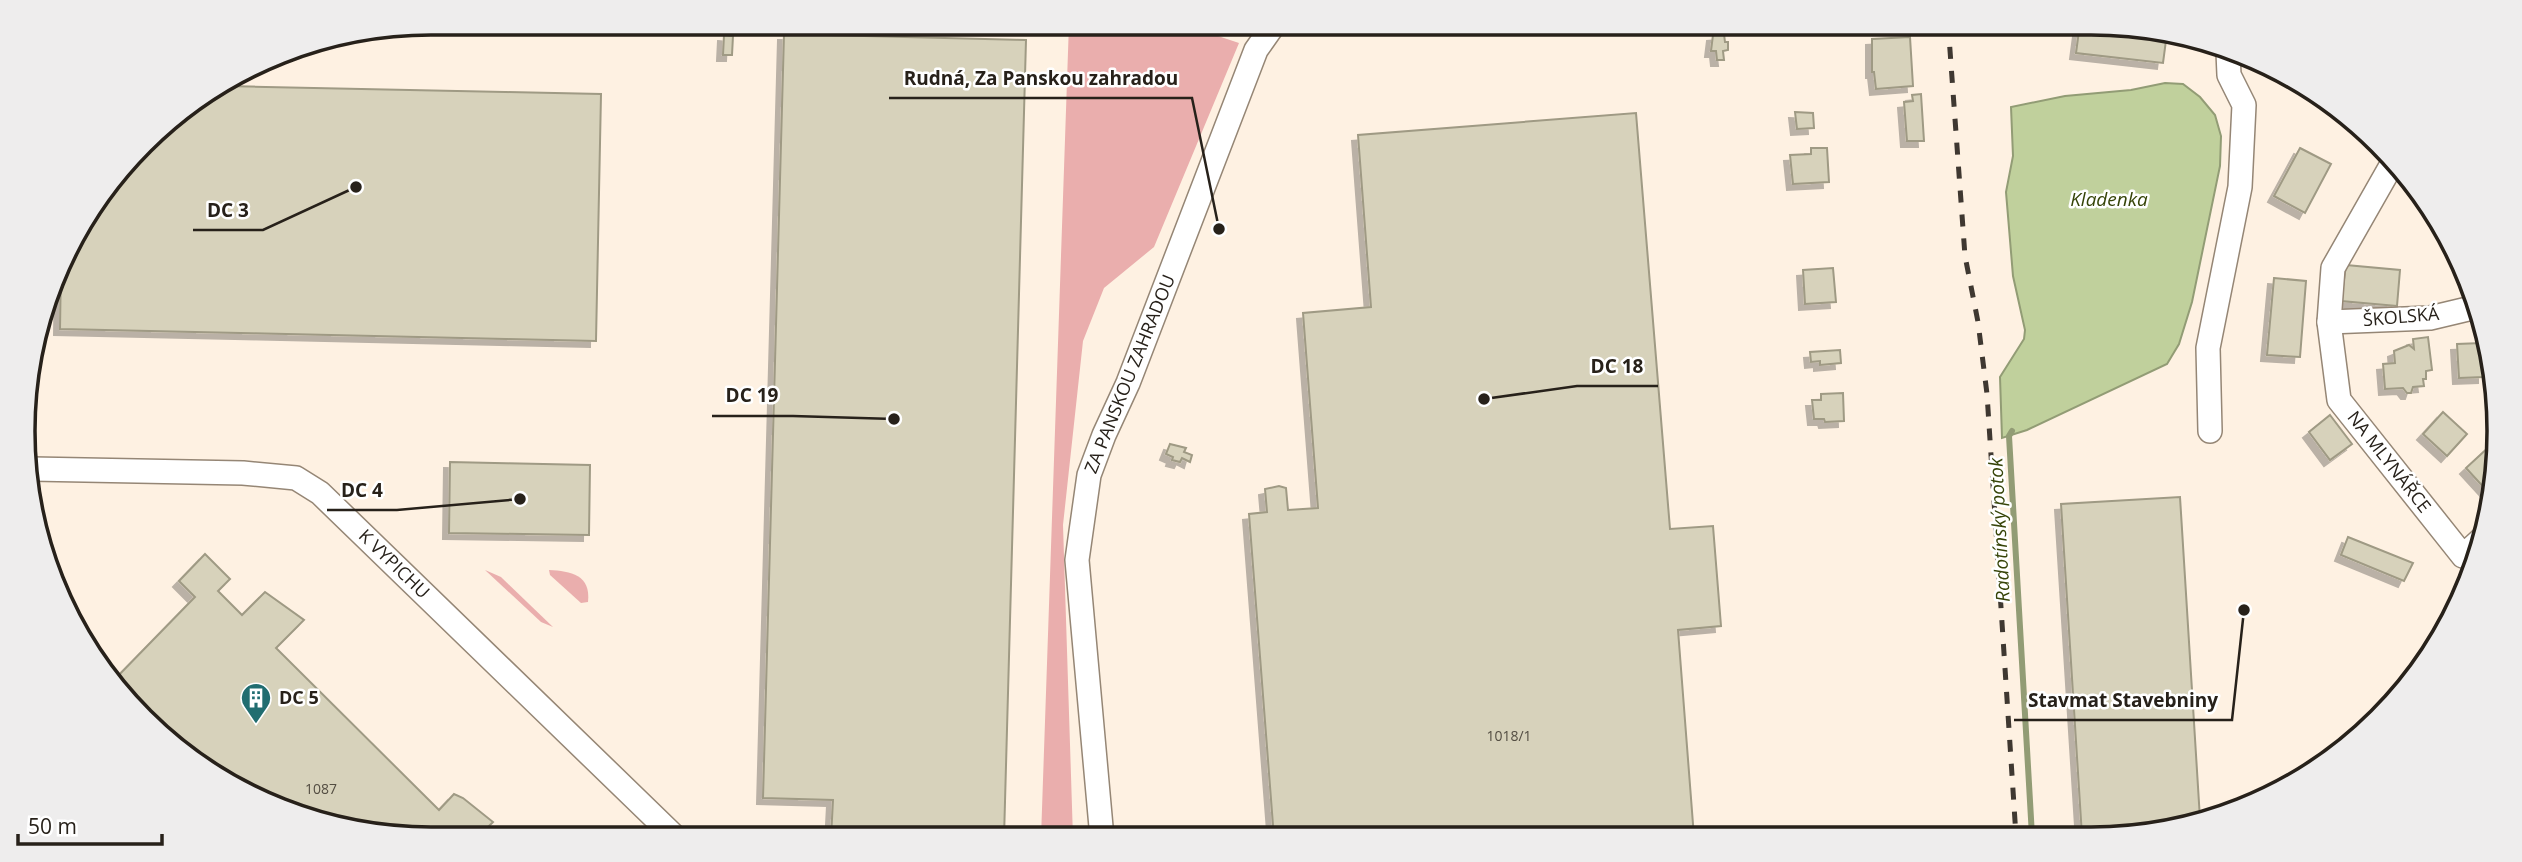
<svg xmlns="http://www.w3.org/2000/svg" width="2522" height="862" font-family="'Open Sans',sans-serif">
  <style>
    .green { fill: #eaaead }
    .water { fill: #c0d09c; stroke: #929c75; stroke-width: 2 }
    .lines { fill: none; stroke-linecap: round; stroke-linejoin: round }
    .stream { stroke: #929c75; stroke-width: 6 }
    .building { fill: #d7d2bb; stroke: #9f9a84; stroke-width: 2; filter: url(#shadow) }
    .street-casing { stroke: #958675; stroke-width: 26 }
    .street { stroke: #fff; stroke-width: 23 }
    .rail { stroke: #3f3831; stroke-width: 5; stroke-dasharray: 12 12; stroke-linecap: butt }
    .labels { text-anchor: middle; stroke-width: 5; stroke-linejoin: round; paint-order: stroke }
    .number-label { font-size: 14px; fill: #534d42 }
    .street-label { font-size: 18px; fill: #27211a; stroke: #fff }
    .poi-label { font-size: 18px; font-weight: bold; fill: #27211a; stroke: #fff; text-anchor: start }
    .water-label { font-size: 19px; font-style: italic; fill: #364408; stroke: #fff }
    .rim { fill: none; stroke: #27211a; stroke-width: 3.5 }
    .leader { fill: none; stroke: #27211a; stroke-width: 2.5 }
    .callout-dot { fill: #27211a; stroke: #fff; stroke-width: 2.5 }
    .callout-label { font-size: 19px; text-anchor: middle; font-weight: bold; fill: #27211a; stroke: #fff; stroke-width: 5; stroke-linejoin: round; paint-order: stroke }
  </style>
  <defs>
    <filter id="shadow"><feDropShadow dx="-6" dy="6" stdDeviation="0" flood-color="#0004"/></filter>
  </defs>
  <rect width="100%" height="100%" fill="#fef1e2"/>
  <g class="green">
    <polygon points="1069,23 1148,23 1149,31 1209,33 1239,43 1154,247 1104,288 1083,341 1063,525 1073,838 1041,838"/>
    <polygon points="485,570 501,577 553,627 541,622"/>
    <path d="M549,570C571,571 591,575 588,602L581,603L550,575Z"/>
  </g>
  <polygon class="water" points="2165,83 2183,84 2200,97 2215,115 2221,136 2220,166 2192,302 2179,344 2167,364 2027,430 2002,438 2000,377 2024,339 2025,330 2013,276 2006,192 2013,156 2011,107 2065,96 2131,90"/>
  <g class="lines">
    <polyline class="stream" points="2012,431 2009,436 2032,836"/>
  </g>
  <g class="building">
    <polygon points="2080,23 2167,33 2163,63 2076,53"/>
    <polygon points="784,34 1026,40 1004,838 831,838 833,800 763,798"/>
    <polygon points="1724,34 1725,42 1728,42 1728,50 1723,51 1724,60 1717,60 1716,51 1711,51 1713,35"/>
    <polygon points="724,35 733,36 732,55 723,55"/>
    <polygon points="1910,37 1913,86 1876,89 1874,72 1872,72 1872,39"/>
    <polygon points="223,86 601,94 596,341 60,329 61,263 65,250 162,124"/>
    <polygon points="1921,94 1924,141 1907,141 1904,102 1913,101 1912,95"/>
    <polygon points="1795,112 1813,113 1814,128 1797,129"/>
    <polygon points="1636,113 1670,529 1713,526 1721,626 1678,630 1694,837 1274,838 1249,514 1267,512 1265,489 1279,486 1286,488 1288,510 1318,508 1303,313 1371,307 1358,135"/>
    <polygon points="1811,148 1827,148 1829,182 1793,184 1790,155 1811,154"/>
    <polygon points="2300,148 2331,164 2305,213 2274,196"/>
    <polygon points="2346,265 2400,270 2397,306 2341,301"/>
    <polygon points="1833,268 1836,302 1805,304 1803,270"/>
    <polygon points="2274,278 2306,281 2300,357 2267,355"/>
    <polygon points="2428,337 2432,370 2426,371 2426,379 2423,379 2424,386 2413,387 2411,393 2407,393 2403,388 2385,389 2383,364 2395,363 2394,351 2409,345 2414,349 2413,339"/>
    <polygon points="2482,343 2483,349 2486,349 2493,370 2484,371 2484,377 2459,378 2457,344"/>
    <polygon points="1840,350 1841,363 1820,365 1820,361 1811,362 1810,352"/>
    <polygon points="1843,393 1844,421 1825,422 1824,419 1814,419 1812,400 1821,400 1821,394"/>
    <polygon points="2443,412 2467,434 2447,456 2423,434"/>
    <polygon points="2330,415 2352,444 2330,460 2309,432"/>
    <polygon points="1170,444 1186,448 1184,452 1192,455 1190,462 1182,458 1180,462 1172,460 1173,457 1166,454"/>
    <polygon points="2491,445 2488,492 2466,468"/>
    <polygon points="450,462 590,465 589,535 449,533"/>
    <polygon points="2180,497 2200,819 2145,836 2082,836 2061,504"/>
    <polygon points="2348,537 2413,563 2404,581 2341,555"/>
    <polygon points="205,554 230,579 218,591 242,615 265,592 304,620 276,648 439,810 454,794 463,798 493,822 476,839 431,839 326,825 204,770 114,680 195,597 179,581"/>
  </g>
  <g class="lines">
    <g class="street-casing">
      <g id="street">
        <polyline points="2391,166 2333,268 2329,322 2339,400 2463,556 2486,535"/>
        <polyline points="2329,322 2430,318 2472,308"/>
        <polyline points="2210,431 2208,348 2240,187 2244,105 2229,75 2228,52"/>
        <polyline points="32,469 243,473 296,478 320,493 677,839"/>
        <polyline points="1102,838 1077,560 1089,475 1104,435 1128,383 1256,50 1275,23"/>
      </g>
    </g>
    <use href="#street" class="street"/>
    <polyline class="rail" points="1948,23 1965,256 1978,322 1987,394 2016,836"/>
  </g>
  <defs>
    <g id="building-pin" transform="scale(1.575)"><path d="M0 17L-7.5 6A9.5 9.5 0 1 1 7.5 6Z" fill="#216d70" stroke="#fff"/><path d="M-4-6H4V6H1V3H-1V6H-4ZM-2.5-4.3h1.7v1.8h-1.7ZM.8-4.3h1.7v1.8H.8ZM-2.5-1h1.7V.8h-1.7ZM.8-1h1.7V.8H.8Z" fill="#fff"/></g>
  </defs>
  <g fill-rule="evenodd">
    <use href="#building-pin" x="256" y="698"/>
  </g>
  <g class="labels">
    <g class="number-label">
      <text x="1509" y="741">1018/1</text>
      <text x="321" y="794">1087</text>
    </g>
    <g class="street-label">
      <text transform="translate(2401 317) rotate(-5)" y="6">ŠKOLSKÁ</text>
      <text transform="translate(1130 374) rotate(-68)" y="6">ZA PANSKOU ZAHRADOU</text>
      <text transform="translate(2389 462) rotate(52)" y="6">NA MLYNÁŘCE</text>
      <text transform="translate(394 564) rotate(44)" y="6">K VYPICHU</text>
    </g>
    <g class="poi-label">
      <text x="279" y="704">DC 5</text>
    </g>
    <g class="water-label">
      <text x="2109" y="206">Kladenka</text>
      <text transform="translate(1999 530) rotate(-93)" y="7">Radotínský potok</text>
    </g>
  </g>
  <path d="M0 0H2522V862H0ZM431 35H2091A396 396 0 0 1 2487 431V431A396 396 0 0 1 2091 827H431A396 396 0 0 1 35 431V431A396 396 0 0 1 431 35Z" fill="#eeeded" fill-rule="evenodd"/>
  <path class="rim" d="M431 35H2091A396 396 0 0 1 2487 431V431A396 396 0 0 1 2091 827H431A396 396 0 0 1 35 431V431A396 396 0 0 1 431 35Z"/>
  <path class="leader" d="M1219 229L1192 98H889M356 187L263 230H193M1484 399L1577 386H1658M894 419L793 416H712M520 499L397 510H327M2244 610L2232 720H2014"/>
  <g class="callout-dot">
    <circle cx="1219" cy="229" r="7"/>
    <circle cx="356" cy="187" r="7"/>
    <circle cx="1484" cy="399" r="7"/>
    <circle cx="894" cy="419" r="7"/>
    <circle cx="520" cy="499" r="7"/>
    <circle cx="2244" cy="610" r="7"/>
  </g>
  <g class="callout-label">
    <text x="1041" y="85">Rudná, Za Panskou zahradou</text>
    <text x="228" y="217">DC 3</text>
    <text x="1617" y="373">DC 18</text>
    <text x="752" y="402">DC 19</text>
    <text x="362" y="497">DC 4</text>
    <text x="2123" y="707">Stavmat Stavebniny</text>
  </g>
  <path d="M18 834v10h144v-10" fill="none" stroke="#27211a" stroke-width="3.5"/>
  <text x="28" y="834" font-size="21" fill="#27211a" stroke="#ffffff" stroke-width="5" paint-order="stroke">50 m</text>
</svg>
